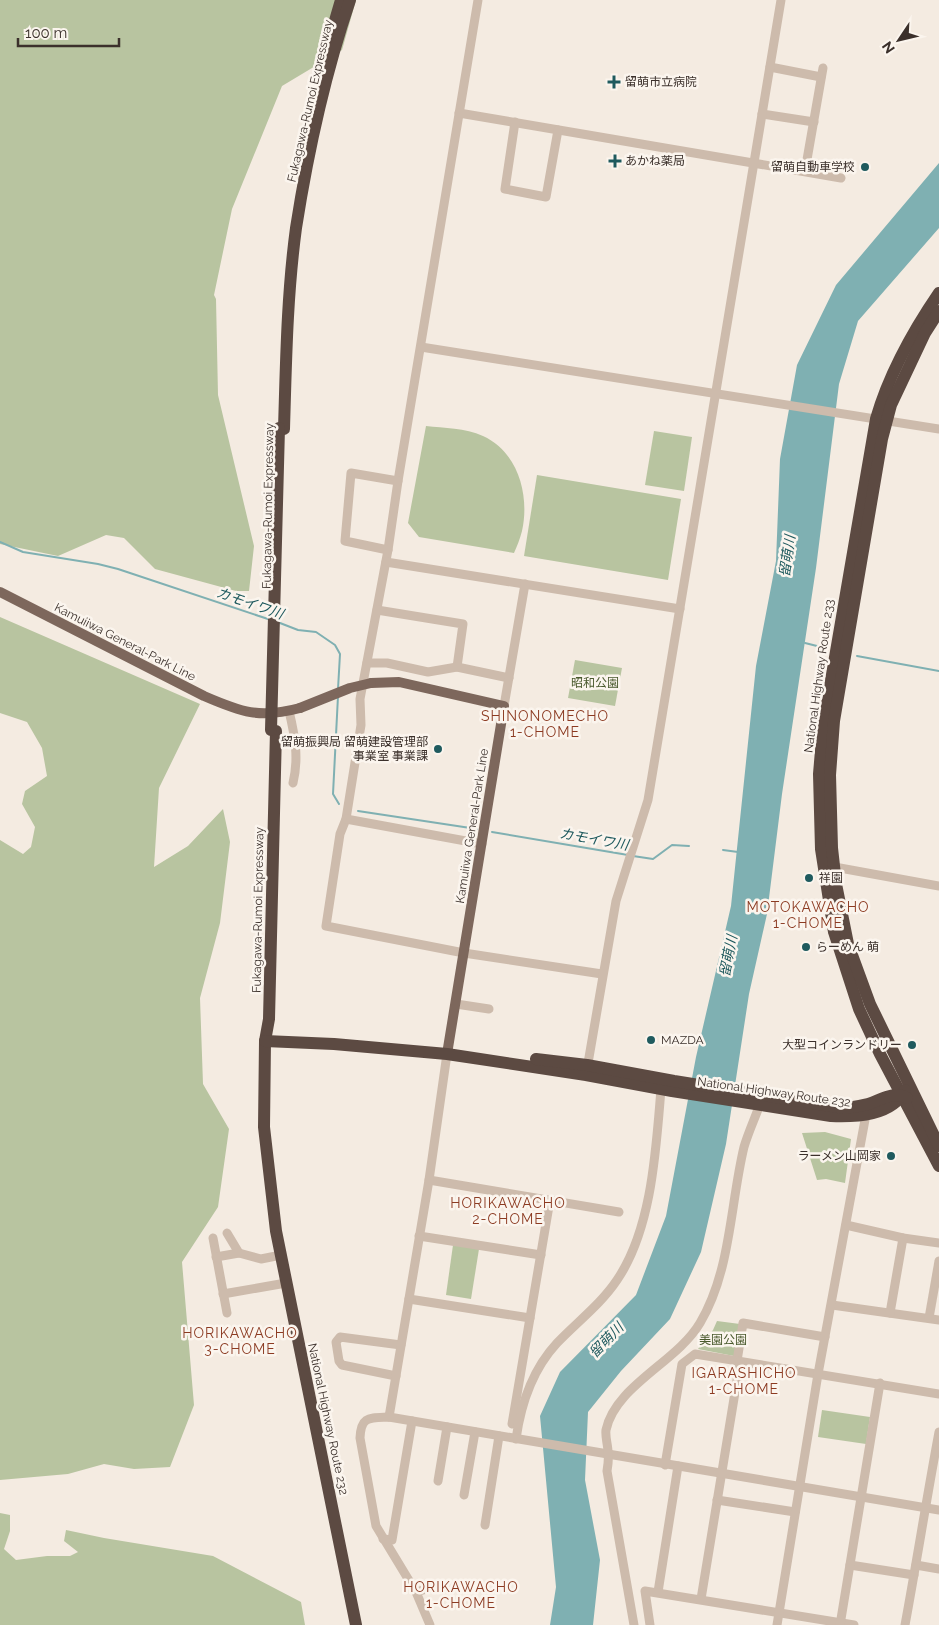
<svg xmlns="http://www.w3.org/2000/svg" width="939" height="1625" font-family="Raleway,'Noto Sans JP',sans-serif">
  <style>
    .green { fill: #b8c4a0 }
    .water { fill: #7fb0b2 }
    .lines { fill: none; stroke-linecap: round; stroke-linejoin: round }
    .stream { stroke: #7fb0b2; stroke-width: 2 }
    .minor { stroke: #cdbbac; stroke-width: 9 }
    .major { stroke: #7d675c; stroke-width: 10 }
    .highway { stroke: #5c4a42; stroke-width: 12 }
    .major-bridge { stroke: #7d675c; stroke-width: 10 }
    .highway-bridge { stroke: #5c4a42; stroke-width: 12 }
    .poi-dot { fill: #1f5a5e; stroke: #fbf5ee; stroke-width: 2 }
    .labels { text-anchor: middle; stroke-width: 5; stroke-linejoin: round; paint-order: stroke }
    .poi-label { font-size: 12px; fill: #3b302b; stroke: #fbf5ee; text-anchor: start }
    .street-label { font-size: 12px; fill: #3b302b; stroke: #fbf5ee }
    .park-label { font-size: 12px; fill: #4a5a2e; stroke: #fbf5ee }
    .water-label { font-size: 14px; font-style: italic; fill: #1f5a5e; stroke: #fbf5ee }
    .neighbourhood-label { font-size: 14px; letter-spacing: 1px; fill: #8c3b22; stroke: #fbf5ee }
  </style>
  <rect width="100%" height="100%" fill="#f4ebe1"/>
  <g class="green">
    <polygon points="0,0 356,0 342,50 282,86 232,209 214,295 216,299 218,395 254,546 249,591 236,591 155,569 124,538 106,535 58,556 0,544"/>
    <path d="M426,426C444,428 465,428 483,436C518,452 530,495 522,531C520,539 517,546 514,553L419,537L408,523Z"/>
    <polygon points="654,431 692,437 684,491 645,485"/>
    <polygon points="537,475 681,499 668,580 524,556"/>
    <polygon points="0,617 200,704 159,788 154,867 188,846 223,809 230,842 220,923 200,998 203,1084 229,1129 218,1207 182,1262 194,1405 170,1467 134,1469 104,1464 68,1474 0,1480 0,840 23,854 31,847 35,827 22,804 25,791 47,776 42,748 27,722 0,713"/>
    <polygon points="575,660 622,668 615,706 568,698"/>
    <polygon points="825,1132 851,1139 845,1183 826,1179 817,1180 802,1133"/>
    <polygon points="453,1245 479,1249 471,1299 446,1295"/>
    <polygon points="717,1321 740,1324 734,1356 698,1349 713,1330"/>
    <polygon points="822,1410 870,1417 866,1444 818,1437"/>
    <polygon points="0,1513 10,1515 10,1531 4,1549 16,1560 47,1556 70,1556 78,1552 64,1541 66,1530 104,1538 213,1556 301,1602 305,1625 0,1625"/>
  </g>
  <polygon class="water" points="939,163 939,228 858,321 839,384 816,568 782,794 767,914 749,994 726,1144 701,1252 670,1319 621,1371 588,1412 585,1480 600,1560 593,1625 550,1625 556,1587 540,1416 560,1372 636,1295 666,1216 696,1057 731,906 756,666 776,561 780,459 797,365 836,285"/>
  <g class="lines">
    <g class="stream">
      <polyline points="0,542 23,552 98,564 118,569 268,619"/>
      <polyline points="280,623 298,630 316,632 335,645 340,654 338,689"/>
      <polyline points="805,643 817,646"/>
      <polyline points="857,656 939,671"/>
      <polyline points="338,696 333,794 339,804"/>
      <polyline points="358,811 477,829"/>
      <polyline points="492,832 628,855"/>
      <polyline points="723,850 738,852"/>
      <polyline points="633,856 653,859 672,845 689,846"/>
    </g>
    <g class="minor">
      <polyline points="478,0 398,481 388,550 360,699 361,725 346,819 340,834 326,926 464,953 602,974"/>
      <polyline points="770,67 821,77"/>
      <polyline points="459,113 841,178"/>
      <polyline points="762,114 814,122"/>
      <polyline points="515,122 505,189 546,197 558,130"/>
      <polyline points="805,171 823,68"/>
      <polyline points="421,347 939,429"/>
      <polyline points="388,550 345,541 351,473 398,481"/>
      <polyline points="386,562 680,609"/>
      <polyline points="377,610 463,624 457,667"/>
      <polyline points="367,663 387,663 428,672 457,667 509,678"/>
      <polyline points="504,706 525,584"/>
      <path d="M289,711C295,736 299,758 293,783"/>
      <polyline points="346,819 482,844"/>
      <polyline points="829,866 939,886"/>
      <polyline points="456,1004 489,1009"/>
      <polyline points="587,1069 616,901 648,800 781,0"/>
      <polyline points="429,1180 619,1212"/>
      <polyline points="846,1225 903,1238 939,1243"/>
      <polyline points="227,1233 239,1253"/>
      <polyline points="419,1236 541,1255"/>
      <polyline points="213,1238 227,1313"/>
      <polyline points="216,1257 239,1253 261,1259 281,1255"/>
      <polyline points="223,1294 286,1283"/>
      <polyline points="409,1299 530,1318"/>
      <polyline points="832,1305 939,1320"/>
      <polyline points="890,1313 903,1238"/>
      <polyline points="929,1318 939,1261"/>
      <polyline points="737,1361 743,1323 825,1337"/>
      <polyline points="396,1376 342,1365 339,1361 336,1342 340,1337 401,1345"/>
      <polyline points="389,1417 429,1180 447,1054"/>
      <polyline points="512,1424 550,1200"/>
      <path d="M516,1439C521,1403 532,1370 557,1343C577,1322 601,1304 617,1280C652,1229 656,1149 661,1089"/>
      <polyline points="665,1465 682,1364 695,1354 939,1394"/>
      <polyline points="438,1481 447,1427"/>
      <polyline points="464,1495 475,1432"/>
      <polyline points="717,1500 795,1512"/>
      <polyline points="485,1525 499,1436"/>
      <polyline points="383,1539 392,1540 412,1421"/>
      <polyline points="850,1565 914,1575"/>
      <polyline points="916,1565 939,1569"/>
      <polyline points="416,1592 430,1588"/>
      <polyline points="658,1592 678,1466"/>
      <polyline points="701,1599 740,1362"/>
      <path d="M430,1625L416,1592L376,1526L360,1438C361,1416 369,1418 389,1417L939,1510"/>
      <path d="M634,1625L607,1471C608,1465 609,1458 608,1452C608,1445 605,1437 606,1430C615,1386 677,1362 700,1323C731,1271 730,1205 744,1147C748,1133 755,1118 760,1104"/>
      <polyline points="650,1625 645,1591 854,1625"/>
      <polyline points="777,1625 818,1374 867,1109"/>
      <polyline points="840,1625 880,1383"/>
      <path d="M905,1625C917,1560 927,1496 939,1432"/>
    </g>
    <g class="major">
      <path d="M0,592L204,696C241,712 259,719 300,708"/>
      <polyline points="371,683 399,682 504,706 447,1054"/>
    </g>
    <g class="highway">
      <polyline points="323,62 341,0"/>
      <path d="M939,293C913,331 889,374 876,419L823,727L819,774L821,849L834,932L859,1009L880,1054L939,1166"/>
      <polyline points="939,311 925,333 891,405 882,439 834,721 830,775 832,848 836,884 848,944 870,1004 939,1146"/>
      <path d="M284,429C286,362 287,295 296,228C308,151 325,74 350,0"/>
      <polyline points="276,731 269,1019 265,1041 264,1127 276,1231 356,1625"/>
      <path d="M265,1041L334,1044L447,1054L586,1075L672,1091L831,1116C856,1117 892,1116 905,1090"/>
      <path d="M536,1059L587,1065L674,1081L844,1108C852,1107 861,1106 868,1104C881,1100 894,1090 907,1098"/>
    </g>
    <polyline class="major-bridge" points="300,708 350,688 371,683"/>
    <polyline class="highway-bridge" points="271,730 279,428"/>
  </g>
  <g class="poi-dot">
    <path d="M611.5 74.5h5v5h5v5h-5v5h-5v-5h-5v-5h5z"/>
    <path d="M612.5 153.5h5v5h5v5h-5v5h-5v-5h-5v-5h5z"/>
    <circle cx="865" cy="167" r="5"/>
    <circle cx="438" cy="749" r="5"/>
    <circle cx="809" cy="878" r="5"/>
    <circle cx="806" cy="947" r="5"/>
    <circle cx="651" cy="1040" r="5"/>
    <circle cx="912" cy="1045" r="5"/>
    <circle cx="891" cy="1156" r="5"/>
  </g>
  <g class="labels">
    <g class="poi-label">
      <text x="625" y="86">留萌市立病院</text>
      <text x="625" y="165">あかね薬局</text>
      <text x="855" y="171" text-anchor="end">留萌自動車学校</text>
      <text x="428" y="746" text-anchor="end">留萌振興局 留萌建設管理部<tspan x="428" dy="14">事業室 事業課</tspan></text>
      <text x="819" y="882">祥園</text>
      <text x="816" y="951">らーめん 萌</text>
      <text x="661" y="1044">MAZDA</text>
      <text x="902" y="1049" text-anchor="end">大型コインランドリー</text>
      <text x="881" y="1160" text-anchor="end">ラーメン山岡家</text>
    </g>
    <g class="street-label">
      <text transform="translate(310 101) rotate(-77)" y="4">Fukagawa-Rumoi Expressway</text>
      <text transform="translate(268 506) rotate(-89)" y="4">Fukagawa-Rumoi Expressway</text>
      <text transform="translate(125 642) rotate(27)" y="4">Kamuiiwa General-Park Line</text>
      <text transform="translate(819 676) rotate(-82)" y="4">National Highway Route 233</text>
      <text transform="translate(472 826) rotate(-81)" y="4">Kamuiiwa General-Park Line</text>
      <text transform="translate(258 910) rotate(-89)" y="4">Fukagawa-Rumoi Expressway</text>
      <text transform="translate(774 1092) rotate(8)" y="4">National Highway Route 232</text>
      <text transform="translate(328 1419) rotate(78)" y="4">National Highway Route 232</text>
    </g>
    <g class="park-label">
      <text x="595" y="687">昭和公園</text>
      <text x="723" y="1344">美園公園</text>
    </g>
    <g class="water-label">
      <text transform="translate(787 556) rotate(-82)" y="5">留萌川</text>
      <text transform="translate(250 603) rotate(19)" y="5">カモイワ川</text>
      <text transform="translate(594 839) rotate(10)" y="5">カモイワ川</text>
      <text transform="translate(728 956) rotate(-79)" y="5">留萌川</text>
      <text transform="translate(606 1340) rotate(-46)" y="5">留萌川</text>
    </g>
    <g class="neighbourhood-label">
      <text x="545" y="721">SHINONOMECHO<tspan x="545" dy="16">1-CHOME</tspan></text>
      <text x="808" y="912">MOTOKAWACHO<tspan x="808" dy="16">1-CHOME</tspan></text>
      <text x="508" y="1208">HORIKAWACHO<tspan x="508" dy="16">2-CHOME</tspan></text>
      <text x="240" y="1338">HORIKAWACHO<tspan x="240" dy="16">3-CHOME</tspan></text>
      <text x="744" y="1378">IGARASHICHO<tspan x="744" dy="16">1-CHOME</tspan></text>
      <text x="461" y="1592">HORIKAWACHO<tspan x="461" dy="16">1-CHOME</tspan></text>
    </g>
  </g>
  <g transform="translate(899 40) rotate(235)" stroke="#fbf5ee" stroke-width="4" paint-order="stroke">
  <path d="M0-4L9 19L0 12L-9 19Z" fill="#3b302b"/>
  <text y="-8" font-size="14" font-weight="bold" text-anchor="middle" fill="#3b302b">N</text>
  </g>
  <path d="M18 38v8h101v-8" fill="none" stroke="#3b302b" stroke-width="2.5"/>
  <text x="25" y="38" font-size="15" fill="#3b302b" stroke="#fbf5ee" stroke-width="4" paint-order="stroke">100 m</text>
</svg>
